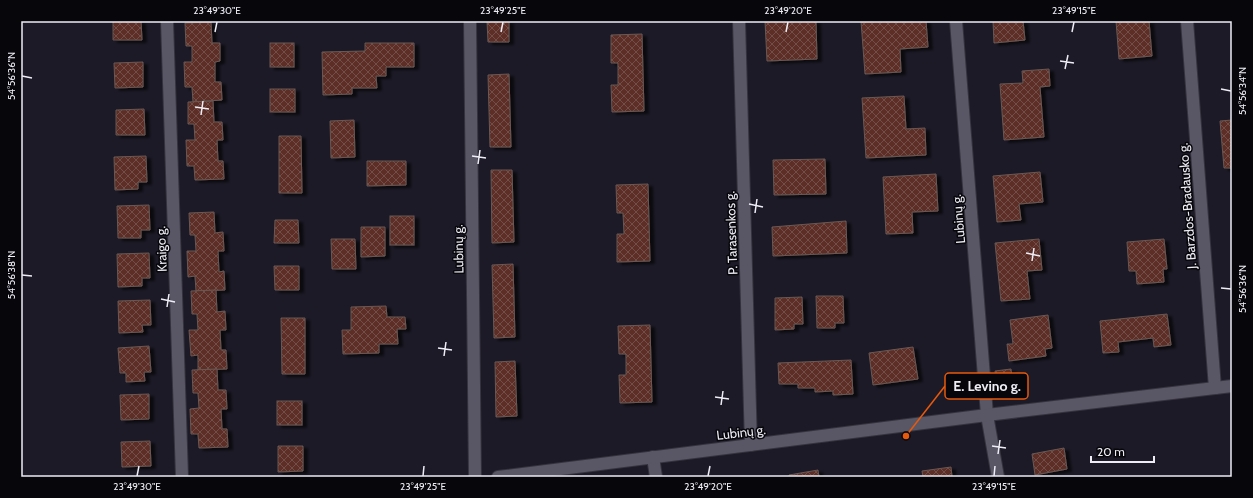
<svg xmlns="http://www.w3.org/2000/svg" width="1253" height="498" font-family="Cabin,sans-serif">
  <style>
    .building { fill: url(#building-cross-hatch); stroke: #695854; filter: url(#shadow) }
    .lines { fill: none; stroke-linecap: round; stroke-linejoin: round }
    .minor-casing { stroke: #35333d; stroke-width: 14 }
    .minor { stroke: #595766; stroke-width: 12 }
    .ticks { fill: none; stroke: #eeedf6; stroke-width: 1.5 }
    .labels { text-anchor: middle; stroke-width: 3; stroke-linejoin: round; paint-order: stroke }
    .street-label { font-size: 13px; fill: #eeedf6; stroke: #07060b }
    .leader { fill: none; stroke: #e8590c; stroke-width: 1.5 }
    .callout-dot { fill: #e8590c; stroke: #07060b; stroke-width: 1.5 }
    .callout { fill: #07060b; stroke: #e8590c; stroke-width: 1.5 }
    .callout-label { font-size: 14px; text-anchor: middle; font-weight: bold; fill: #eeedf6 }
    .neatline { fill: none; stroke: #eeedf6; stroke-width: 1.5 }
    .ticks-label { font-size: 10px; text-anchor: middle; fill: #eeedf6 }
  </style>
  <defs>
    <pattern id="building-cross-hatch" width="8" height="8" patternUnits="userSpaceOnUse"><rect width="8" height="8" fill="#5b2f27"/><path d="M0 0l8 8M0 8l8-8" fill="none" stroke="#734d47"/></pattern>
    <filter id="shadow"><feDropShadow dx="4.5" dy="2.5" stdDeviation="1" flood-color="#0009"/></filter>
  </defs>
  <rect width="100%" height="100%" fill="#1c1a26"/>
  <g class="building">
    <polygon points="113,21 141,21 142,40 113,40"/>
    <polygon points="487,21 509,21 509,42 488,42"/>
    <polygon points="765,21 816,21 817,59 767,61"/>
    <polygon points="861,21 926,21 928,47 900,49 901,72 865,74"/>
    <polygon points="993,21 1023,21 1025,40 994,43"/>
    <polygon points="1116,21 1149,21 1152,56 1119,59"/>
    <polygon points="211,22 212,43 220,43 220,61 215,62 215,82 221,82 222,100 193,102 192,87 185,87 184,62 192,62 192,46 186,46 185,23"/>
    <polygon points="642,34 644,111 612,112 611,85 618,85 618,63 611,63 611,35"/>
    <rect x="270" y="43" width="24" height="24"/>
    <polygon points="365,43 414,43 414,67 386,67 386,76 376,76 377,88 352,88 352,94 323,95 322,52 365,51"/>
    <polygon points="143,62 143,87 115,88 114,63"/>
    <polygon points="1049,69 1050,86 1040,87 1044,137 1004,140 1000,84 1023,83 1022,71"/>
    <polygon points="509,74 511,147 490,147 488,75"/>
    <rect x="270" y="89" width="25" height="23"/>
    <polygon points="904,96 906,129 925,128 926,155 866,158 862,98"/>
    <polygon points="213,101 214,122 222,122 223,140 217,140 218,161 223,161 224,179 195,180 194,166 187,166 186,140 195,140 194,124 188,124 188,102"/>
    <polygon points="144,109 145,135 116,135 116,110"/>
    <polygon points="354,120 355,157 331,158 330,121"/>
    <polygon points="1232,120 1232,168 1224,168 1220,121"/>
    <polygon points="279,136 301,136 302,193 279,193"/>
    <polygon points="146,156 147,182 138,182 138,189 115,190 114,157"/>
    <polygon points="825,159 826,194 774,195 773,160"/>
    <polygon points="367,161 406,161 406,185 367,186"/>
    <polygon points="491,170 512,170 514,242 492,243"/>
    <polygon points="1040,172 1043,202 1019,204 1021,220 997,222 993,176"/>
    <polygon points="936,174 938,211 912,212 913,233 886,234 883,177"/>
    <polygon points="648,184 650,261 617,262 617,234 624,234 623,213 617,213 616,185"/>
    <polygon points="149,205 150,230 141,230 141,238 118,238 117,206"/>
    <polygon points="214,212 215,233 223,232 224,251 218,251 219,272 224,271 225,290 196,291 195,276 188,277 187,251 196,251 195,235 190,235 189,213"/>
    <rect x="390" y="216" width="24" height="29"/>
    <polygon points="275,220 298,220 299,243 274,243"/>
    <polygon points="846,221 847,253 773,256 772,227"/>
    <polygon points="361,227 385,227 385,256 361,257"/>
    <polygon points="331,239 355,239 356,269 332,269"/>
    <polygon points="1039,239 1042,270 1027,271 1030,299 1001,301 995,243"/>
    <polygon points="1164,239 1167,269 1163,269 1164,282 1137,284 1136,271 1129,271 1127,242"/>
    <polygon points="149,253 150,278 142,278 142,286 118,287 117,254"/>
    <polygon points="513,264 515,337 494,338 492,265"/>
    <polygon points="274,266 299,266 299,290 275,290"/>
    <polygon points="216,290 217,312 225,311 226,330 220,330 221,350 226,350 227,369 198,370 198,355 191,356 189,330 198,330 197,314 192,314 191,291"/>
    <polygon points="816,296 843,296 844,323 835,323 835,328 817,328"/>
    <polygon points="802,297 803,324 794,324 794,329 775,330 775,298"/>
    <polygon points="150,300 151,325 142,325 143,332 119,333 118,301"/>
    <polygon points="386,306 387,317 405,317 406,329 397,329 398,344 379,344 379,353 343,354 342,330 351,330 351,307"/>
    <polygon points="1167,314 1171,345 1154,347 1153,338 1118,342 1119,352 1103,353 1100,321"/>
    <polygon points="1048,315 1052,348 1045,349 1046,356 1009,361 1007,344 1013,344 1010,320"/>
    <polygon points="281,318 305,318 305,374 282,374"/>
    <polygon points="650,325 652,402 620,403 619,375 626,375 626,354 619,354 618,326"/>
    <polygon points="149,346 151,372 144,372 145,381 126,382 126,373 120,373 118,348"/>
    <polygon points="913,347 918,379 873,385 869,353"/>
    <polygon points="851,360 853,394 833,395 833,391 815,392 815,388 798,388 798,384 779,384 778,363"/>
    <polygon points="515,361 517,416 496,417 495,362"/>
    <polygon points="217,369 218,390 226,390 227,409 221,409 222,429 227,429 228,447 199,448 198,434 191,434 190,409 199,408 198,393 193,393 192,370"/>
    <polygon points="1011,369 1013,388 997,390 995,371"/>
    <polygon points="149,394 149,419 121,420 120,395"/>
    <rect x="277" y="401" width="25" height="24"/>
    <polygon points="150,441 151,466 122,467 121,442"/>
    <polygon points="278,446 303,446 303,471 278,472"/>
    <polygon points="1064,448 1067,469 1035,475 1032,454"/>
    <polygon points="951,467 952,477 923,477 922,471"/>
    <polygon points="818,470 819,477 789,477 789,475"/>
  </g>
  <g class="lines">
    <g class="minor-casing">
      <g id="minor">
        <polyline points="167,21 182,477"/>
        <polyline points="470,21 475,477"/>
        <polyline points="739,21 751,445"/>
        <polyline points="956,21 987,415 998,477"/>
        <polyline points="1187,21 1215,388"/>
        <polyline points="653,457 656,477"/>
        <polyline points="498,477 987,415 1232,386"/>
      </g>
    </g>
    <use href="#minor" class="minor"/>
  </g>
  <path class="ticks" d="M215,32L217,22M501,32L503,22M786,32L788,22M1072,32L1074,22M1060,61L1074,63M1065,69L1068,55M22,76L32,78M1221,89L1231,91M195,107L209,109M201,115L203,101M472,156L486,158M478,164L480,150M749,204L763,207M755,213L757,199M1026,253L1040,256M1032,261L1034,248M22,275L32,276M1221,288L1231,289M161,299L175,302M167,307L169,294M438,348L452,350M444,356L446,342M715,397L729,399M721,405L723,391M992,446L1006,448M998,454L1000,440M137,476L139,466M423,476L424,466M708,476L710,466M994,476L995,466"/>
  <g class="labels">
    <g class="street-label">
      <text transform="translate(1187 206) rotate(-94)" y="5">J. Barzdos-Bradausko g.</text>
      <text transform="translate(958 219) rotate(-95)" y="5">Lubinų g.</text>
      <text transform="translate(731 233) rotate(-92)" y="5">P. Tarasenkos g.</text>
      <text transform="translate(161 249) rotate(-92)" y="5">Kraigo g.</text>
      <text transform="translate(458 249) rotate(-91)" y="5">Lubinų g.</text>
      <text transform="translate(741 432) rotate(-7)" y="5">Lubinų g.</text>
    </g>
  </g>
  <path class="leader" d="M906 436L945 386"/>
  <circle class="callout-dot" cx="906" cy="436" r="4"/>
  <rect class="callout" x="945" y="373" width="83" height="26" rx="4"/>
  <g class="callout-label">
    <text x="987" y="391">E. Levino g.</text>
  </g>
  <rect width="1253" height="498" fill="none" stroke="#07060b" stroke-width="44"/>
  <path d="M1091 456v6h63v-6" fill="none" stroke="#eeedf6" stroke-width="2"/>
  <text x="1097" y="456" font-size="12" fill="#eeedf6" stroke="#07060b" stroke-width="3" paint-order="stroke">20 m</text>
  <rect x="22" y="22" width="1209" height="454" class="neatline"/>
  <g class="ticks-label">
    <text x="217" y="14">23°49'30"E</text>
    <text x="503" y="14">23°49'25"E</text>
    <text x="788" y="14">23°49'20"E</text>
    <text x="1074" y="14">23°49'15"E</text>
    <text transform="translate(11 76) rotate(-90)" y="4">54°56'36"N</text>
    <text transform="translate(1242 91) rotate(-90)" y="4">54°56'34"N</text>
    <text transform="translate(11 275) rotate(-90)" y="4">54°56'38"N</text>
    <text transform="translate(1242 289) rotate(-90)" y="4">54°56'36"N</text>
    <text x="137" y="490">23°49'30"E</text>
    <text x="423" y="490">23°49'25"E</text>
    <text x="708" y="490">23°49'20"E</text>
    <text x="994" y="490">23°49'15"E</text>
  </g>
</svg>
